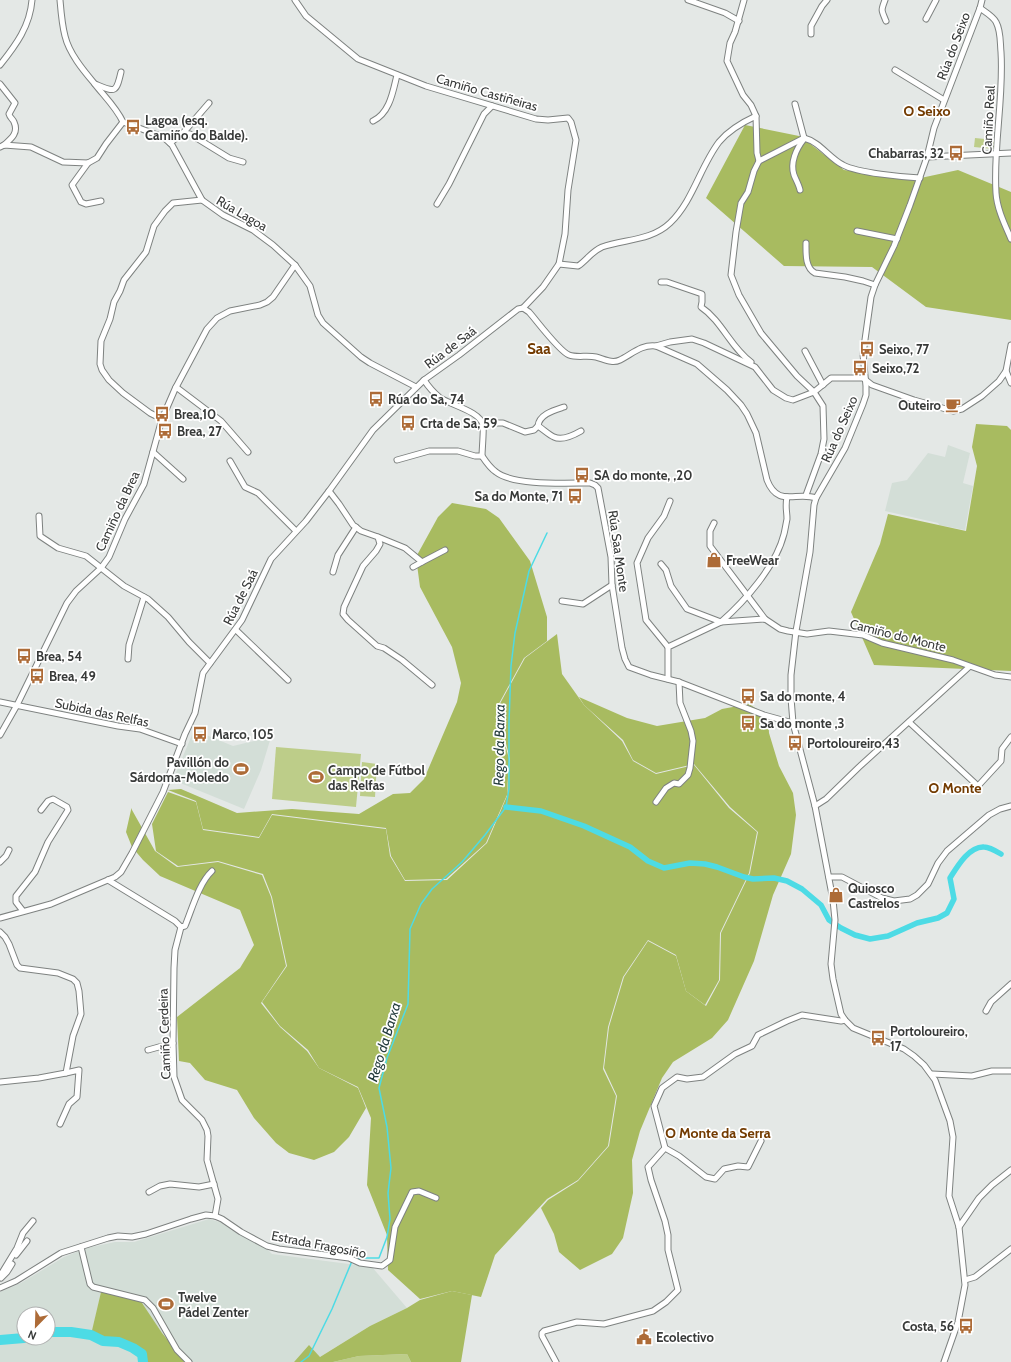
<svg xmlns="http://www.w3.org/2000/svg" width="1011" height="1362" font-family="Cabin,sans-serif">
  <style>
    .built { fill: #d3ded7 }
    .green { fill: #bdcd89 }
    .forest { fill: #a8bb60 }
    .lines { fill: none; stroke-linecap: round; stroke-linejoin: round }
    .stream { stroke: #4ddbe5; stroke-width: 1.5 }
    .canal { stroke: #4ddbe5; stroke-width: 5.5 }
    .river { stroke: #4ddbe5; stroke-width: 10 }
    .street-casing { stroke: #7e8280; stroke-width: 7 }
    .street { stroke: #fff; stroke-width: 5 }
    .labels { text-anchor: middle; stroke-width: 3.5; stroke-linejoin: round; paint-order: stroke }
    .street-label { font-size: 13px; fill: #383a39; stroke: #fff }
    .poi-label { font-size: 13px; font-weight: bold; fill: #383a39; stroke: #fff; text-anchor: start }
    .neighbourhood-label { font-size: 14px; font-weight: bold; fill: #733b01; stroke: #fff }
    .water-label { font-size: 14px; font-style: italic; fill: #243c3d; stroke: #fff }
    .quarter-label { font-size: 15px; font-weight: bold; fill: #733b01; stroke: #fff }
  </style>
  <rect width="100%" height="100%" fill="#e4e8e6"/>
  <g class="built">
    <polygon points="948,445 970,453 963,483 973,486 965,530 939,525 938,523 885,511 892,483 907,480 928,453 945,457"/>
    <polygon points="194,730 233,746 271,737 261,770 244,809 173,780"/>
    <polygon points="209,1219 220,1222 238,1234 266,1248 272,1254 372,1267 407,1308 370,1326 320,1357 309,1346 294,1362 186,1362 162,1333 101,1292 92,1333 71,1329 48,1329 48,1314 24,1314 24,1335 0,1338 0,1292 21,1283 64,1257 87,1248 115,1242 134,1242"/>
    <polygon points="49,1335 71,1336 90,1339 103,1344 118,1345 131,1351 138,1357 139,1362 0,1362 0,1344 15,1343 39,1338 48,1338"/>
  </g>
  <g class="green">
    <polygon points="975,138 995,140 994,149 974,147"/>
    <polygon points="276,747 361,754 356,807 272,799"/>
    <polygon points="362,762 377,764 375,797 360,796"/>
    <polygon points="407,1354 411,1362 333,1362 359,1356"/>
  </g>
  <g class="forest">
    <polygon points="745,125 804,137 809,143 844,170 916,179 958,170 1011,192 1011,320 926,307 872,267 784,266 706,198"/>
    <polygon points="976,424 1007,426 1011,430 1011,671 874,665 851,612 880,544 888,514 966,531 977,466 972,447"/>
    <polygon points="452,503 486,509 499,518 530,561 547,617 547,641 524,658 496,709 509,759 507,795 486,843 446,879 405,880 391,856 386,828 272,814 259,837 203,829 196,801 168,790 181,789 237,813 292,809 359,814 393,794 410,793 424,779 457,702 461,683 452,647 420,587 416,557 438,517"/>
    <polygon points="557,634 562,674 584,705 622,741 633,761 656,774 694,765 729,808 757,832 749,873 720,933 719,980 705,1005 686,991 676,955 648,940 623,977 608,1027 603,1069 616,1096 608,1146 578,1180 547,1199 495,1255 481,1297 452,1291 420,1299 388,1270 387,1235 367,1185 371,1118 358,1087 319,1068 308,1050 280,1026 262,1002 287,966 272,897 263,874 218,861 178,866 156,851 152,824 168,792 196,802 203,830 259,838 272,815 386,829 390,856 405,881 447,880 487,843 507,796 510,759 497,709 525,658"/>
    <polygon points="579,697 627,718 657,726 705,718 722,709 749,704 768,716 769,733 779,766 793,793 796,815 791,854 773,895 754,961 728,1020 712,1038 673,1062 662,1078 640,1131 632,1160 633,1193 623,1238 612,1254 580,1270 559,1252 554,1234 541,1208 548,1200 578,1181 609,1146 617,1096 604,1068 609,1027 624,977 648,941 676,956 686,991 706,1006 720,980 721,933 750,873 758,832 730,807 694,764 656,773 633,760 623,740 584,705"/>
    <polygon points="132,808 132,810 155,851 177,867 218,862 262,875 271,897 286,966 261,1003 280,1027 307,1051 319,1068 358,1088 366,1108 349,1137 334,1152 314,1160 289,1153 276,1143 254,1118 237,1090 205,1080 190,1063 179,1061 177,1017 240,968 254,945 240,910 160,876 143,860 132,847 126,832 131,810"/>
    <polygon points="452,1291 472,1295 461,1362 411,1362 407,1354 359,1356 333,1362 294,1362 309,1345 320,1357 370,1326 407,1308 420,1300"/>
    <polygon points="101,1292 140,1300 162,1333 186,1362 139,1362 138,1357 131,1351 118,1345 103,1344 90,1339"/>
  </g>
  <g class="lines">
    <g class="stream">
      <polyline points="354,1258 379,1258 387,1237 390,1219 388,1193 391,1168 387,1127 379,1088 387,1058 408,1004 410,929 421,904 432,889 462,862 485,835 506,807 509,789 509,722 511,666 515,633 529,571 547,533"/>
      <polyline points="301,1362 309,1356 332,1309 352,1261"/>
    </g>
    <path class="canal" d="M506,807L541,811L584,826L630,847L648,861L664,868L690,863L705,864L717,867L744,877L753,879L774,878L787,881L802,889L821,905L829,920L841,928L855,935L870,939L888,936L917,923L938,918L947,913L954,899L950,878C957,867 969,846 984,847C989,847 996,851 1001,854"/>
    <g class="river">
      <polyline points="48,1332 71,1332 91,1335 103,1341 119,1342 133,1348 142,1354 143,1362"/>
      <polyline points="0,1340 24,1338"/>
    </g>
    <g class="street-casing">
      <g id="street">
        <path d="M60,0C61,12 62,25 65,36C69,53 83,70 94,83C104,96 116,107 123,122L163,137L172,145L202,200L223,215L253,230L273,245L295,265L310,286L318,315L323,323L361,357L370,363L416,387"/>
        <polyline points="295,0 306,16 358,59 426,86 536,119 548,120 568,118 571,122 576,140 568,190 565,234 559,264 543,287 523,308"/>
        <polyline points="688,0 725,13 739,21"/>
        <polyline points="744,0 735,32 730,43 727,61 743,95 751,105 756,116"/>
        <path d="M885,0C881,11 881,9 886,21"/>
        <path d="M980,8C985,12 993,16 996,22C1001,31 1000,42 1001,52C1004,99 993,146 996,193C997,209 1005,225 1011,239"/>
        <polyline points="926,19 936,0"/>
        <polyline points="811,34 811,26 822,6 827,0"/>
        <path d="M0,65C16,45 30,26 32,0"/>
        <polyline points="895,70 944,100"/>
        <path d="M0,84L15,103L9,114C10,118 13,119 14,122C19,133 11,139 4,145"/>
        <path d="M95,84C115,92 116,94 121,72"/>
        <polyline points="795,104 804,138"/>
        <path d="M373,121C390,113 393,91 397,75"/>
        <polyline points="183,133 190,134 229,158 243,162"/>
        <path d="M804,138C820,142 829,158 843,165C858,173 903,177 920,178"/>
        <polyline points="170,143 183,133 209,103"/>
        <polyline points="0,147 4,145 31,147 63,162 88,163 97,158 106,144 123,122"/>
        <polyline points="927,157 1011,153"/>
        <polyline points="759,161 754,171 748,192 741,203 736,232 731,275 739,295 761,333 797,376 814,392 823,406 824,439 821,454 806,495"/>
        <polyline points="88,163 72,185 81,202 86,204 101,201"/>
        <path d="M800,190C799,185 796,180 794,175C790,163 796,149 804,139"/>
        <polyline points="437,204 449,184 484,114 492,106"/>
        <polyline points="857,231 897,239"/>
        <path d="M806,243C806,253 805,268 815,273L845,277L863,281L875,285"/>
        <path d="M559,264L578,266C587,260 591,252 602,247C625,239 651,241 670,223C693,201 700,167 719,142C728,131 743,122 756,116L757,153L759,161L804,138"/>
        <path d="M661,282H667L702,294V302L701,307C722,321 731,348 751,362"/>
        <polyline points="656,346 670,342 692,339 704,343 755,367 773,390 786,398 793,400 814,392 831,378 863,378 872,385 914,400 953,411 962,409 982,396 999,381 1006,371 1011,383"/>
        <polyline points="805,351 823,385"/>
        <polyline points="1006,371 1011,345"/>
        <path d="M424,380C428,386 433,392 439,397C450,405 480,411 483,425C484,429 482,450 482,456C486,462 490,468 496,472C514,486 566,483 590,483L595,485L598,488L611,557L612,585L622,648L625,659L629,667L651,675L679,682L764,715L793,723"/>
        <polyline points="176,387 221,421 248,452"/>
        <polyline points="162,419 150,413 123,393 109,380 102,370 100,364 101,341 110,319 114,302 120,291 124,280 146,252 154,226 165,211 173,203 202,200"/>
        <path d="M483,424L494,423H503L525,432L534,430L538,426C543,429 549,435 554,437C562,441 574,435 581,431"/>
        <path d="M538,426C539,414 555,410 564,407"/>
        <polyline points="153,452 183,479"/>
        <polyline points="397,460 429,451 458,451 475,456 482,456"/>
        <polyline points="230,461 245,487 258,493 296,531"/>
        <polyline points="329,491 339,504 353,525 361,531 378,537 380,544 376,551 363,566 344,607 343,614 348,620 377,646 384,648 402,660 432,685"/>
        <polyline points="39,516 40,536 58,548 86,556 124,586 148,599 168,617 189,642 210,663"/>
        <polyline points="714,523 710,531 710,546 765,619"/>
        <polyline points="378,537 405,548 422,562 445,550"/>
        <path d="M661,564L666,570L671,586L687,609L721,622C745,601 776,566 784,534C785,530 786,524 787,519C787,511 785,507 787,497"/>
        <polyline points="413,567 422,562"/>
        <polyline points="333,572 338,555 356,527"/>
        <polyline points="562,601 583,604 612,585"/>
        <polyline points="236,630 288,680"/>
        <polyline points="668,647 646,620 637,563 648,538 664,516 670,501"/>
        <polyline points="128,659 129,645 144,597"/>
        <polyline points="668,679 668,647 721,622 765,619 780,629 788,631 807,634 829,631 863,635 882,643 953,660 995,675 1011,677"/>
        <polyline points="0,702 118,726 140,729 182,744"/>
        <polyline points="909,722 978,786 1001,761 1002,749 1011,737"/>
        <polyline points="0,735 17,705 67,603 76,591 101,568 109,557 125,519 144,484 162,419 175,389 207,329 217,318 230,311 260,305 267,302 273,297 295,265"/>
        <polyline points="656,802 666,788 674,783 679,784 688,775 690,768 693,741 691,731 680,703 679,682"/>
        <polyline points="815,806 826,799 859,767 969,667"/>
        <polyline points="0,862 6,856 9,850"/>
        <polyline points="829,877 842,877 882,898 894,901 910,899 917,895 928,884 938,863 947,851 989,815 1000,809 1011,806"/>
        <polyline points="108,880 175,921 181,927 175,950 174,968 173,1043 174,1077 182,1100 202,1120 207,1130 208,1136 207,1160 218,1199 215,1216"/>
        <polyline points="23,911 16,902 16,896 35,872 48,842 68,810 67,807 53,799 48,801 41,810"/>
        <path d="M0,918L51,904L115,877L121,872L132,853L163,792L185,734L195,713L203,673L242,620L271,559L306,521L329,491L373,430L424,380L459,355L518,309L523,308L529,312C537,321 559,351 569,355C577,358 587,355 596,357C604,359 612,364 620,360C632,354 642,344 656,346L697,364L727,390L741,405L747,414L756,433L767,480C778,508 796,491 816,498"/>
        <path d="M181,927L185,926C192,909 199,883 212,871"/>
        <polyline points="0,932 5,937 9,944 17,965 20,968 58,973 73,979 77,983 79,991 81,1014 73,1036 66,1073 39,1078 0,1082"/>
        <polyline points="986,1011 991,1002 1011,984"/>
        <polyline points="148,1050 173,1043"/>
        <polyline points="932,1074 972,1076 992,1071 1011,1071"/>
        <polyline points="60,1124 69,1104 77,1097 79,1070 66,1073"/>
        <polyline points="665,1148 679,1156 706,1177 715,1179 724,1169 738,1166 748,1167 761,1141"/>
        <polyline points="149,1192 160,1186 170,1184 199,1187 214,1184"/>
        <polyline points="959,1227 979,1198 992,1185 1011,1170"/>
        <polyline points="81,1247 90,1284 93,1287 145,1300 153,1308 177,1350 189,1362"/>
        <polyline points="16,1255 27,1241"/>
        <polyline points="0,1276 17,1248 23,1233 33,1221"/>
        <polyline points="1,1278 7,1272 12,1264"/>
        <polyline points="965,1280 975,1277 1011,1249"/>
        <polyline points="0,1288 16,1281 61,1253 108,1238 118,1236 132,1237 146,1234 191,1219 206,1215 215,1216 222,1219 241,1232 267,1246 279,1249 349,1258 360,1263 382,1266 390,1260 395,1227 412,1192 419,1191 436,1198"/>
        <polyline points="556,1362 542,1336 542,1333 544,1331 577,1322 604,1324 653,1311 666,1302 678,1290 668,1250 668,1235 665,1221 651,1180 648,1167 665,1148 654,1106 662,1088 677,1077 687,1079 703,1077 735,1054 752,1046 758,1035 787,1021 802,1015 841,1021 845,1020"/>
        <polyline points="944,1362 958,1322 965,1285 959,1227 949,1196 953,1137 950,1121 935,1080 924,1065 914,1056 904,1049 853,1028 845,1020 841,1014 833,979 831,964 835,920 833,900 815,806 793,723 791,698 791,675 796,631 810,552 814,505 816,498 845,448 863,404 866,395 866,386 863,354 871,297 875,285 894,246 910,205 927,157 934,128 980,8 982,0"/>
      </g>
    </g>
    <use href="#street" class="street"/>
  </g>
  <defs>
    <g id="bus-bare" transform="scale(1.2)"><path d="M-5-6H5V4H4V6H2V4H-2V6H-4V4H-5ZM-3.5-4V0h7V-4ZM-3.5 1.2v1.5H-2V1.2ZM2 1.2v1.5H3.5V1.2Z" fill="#ad6b37" stroke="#fff" stroke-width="2.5" paint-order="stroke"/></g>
    <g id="cafe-bare" transform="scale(1.2)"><path d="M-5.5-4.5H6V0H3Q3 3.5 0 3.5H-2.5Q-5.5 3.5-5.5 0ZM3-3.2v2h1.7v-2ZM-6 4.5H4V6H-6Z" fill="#ad6b37" stroke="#fff" stroke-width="2.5" paint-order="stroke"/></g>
    <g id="shop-bare" transform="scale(1.2)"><path d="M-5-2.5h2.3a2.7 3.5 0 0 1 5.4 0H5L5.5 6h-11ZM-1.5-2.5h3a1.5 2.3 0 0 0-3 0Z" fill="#ad6b37" stroke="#fff" stroke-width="2.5" paint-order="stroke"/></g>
    <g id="stadium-bare" transform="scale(1.2)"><path d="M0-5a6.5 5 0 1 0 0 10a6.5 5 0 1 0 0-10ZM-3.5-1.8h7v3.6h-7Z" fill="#ad6b37" stroke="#fff" stroke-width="2.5" paint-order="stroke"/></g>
    <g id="civic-bare" transform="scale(1.2)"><path d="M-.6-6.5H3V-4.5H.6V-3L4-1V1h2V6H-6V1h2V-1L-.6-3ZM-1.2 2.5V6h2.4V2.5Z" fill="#ad6b37" stroke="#fff" stroke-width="2.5" paint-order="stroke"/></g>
  </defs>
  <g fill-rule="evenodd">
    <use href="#bus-bare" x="133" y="127"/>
    <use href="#bus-bare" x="956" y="153"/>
    <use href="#bus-bare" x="867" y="349"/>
    <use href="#bus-bare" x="860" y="368"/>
    <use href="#bus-bare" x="376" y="399"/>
    <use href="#cafe-bare" x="953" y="405"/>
    <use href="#bus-bare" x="162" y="414"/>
    <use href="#bus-bare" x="408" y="423"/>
    <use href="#bus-bare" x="165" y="431"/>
    <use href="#bus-bare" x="582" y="475"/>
    <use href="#bus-bare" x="575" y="496"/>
    <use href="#shop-bare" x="714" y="560"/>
    <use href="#bus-bare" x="24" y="656"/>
    <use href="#bus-bare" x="37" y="676"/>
    <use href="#bus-bare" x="748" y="696"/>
    <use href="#bus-bare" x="748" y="723"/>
    <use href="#bus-bare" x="200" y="734"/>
    <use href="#bus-bare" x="795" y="743"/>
    <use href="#stadium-bare" x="241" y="769"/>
    <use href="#stadium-bare" x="316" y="777"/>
    <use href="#shop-bare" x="836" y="895"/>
    <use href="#bus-bare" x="878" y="1038"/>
    <use href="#stadium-bare" x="166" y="1304"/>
    <use href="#bus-bare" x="966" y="1326"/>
    <use href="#civic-bare" x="644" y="1337"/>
  </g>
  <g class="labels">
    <g class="street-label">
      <text transform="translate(953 46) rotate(-69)" y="5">Rúa do Seixo</text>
      <text transform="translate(487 92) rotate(16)" y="5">Camiño Castiñeiras</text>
      <text transform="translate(988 120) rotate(-87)" y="5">Camiño Real</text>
      <text transform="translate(242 213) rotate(30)" y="5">Rúa Lagoa</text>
      <text transform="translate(450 347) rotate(-37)" y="5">Rúa de Saá</text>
      <text transform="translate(839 429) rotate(-66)" y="5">Rúa do Seixo</text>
      <text transform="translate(117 511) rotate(-65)" y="5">Camiño da Brea</text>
      <text transform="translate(619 551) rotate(82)" y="5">Rúa Saa Monte</text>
      <text transform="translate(240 597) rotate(-63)" y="5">Rúa de Saá</text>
      <text transform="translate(898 635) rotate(14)" y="5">Camiño do Monte</text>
      <text transform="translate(102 712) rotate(12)" y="5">Subida das Relfas</text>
      <text transform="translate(164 1034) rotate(-92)" y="5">Camiño Cerdeira</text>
      <text transform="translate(319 1244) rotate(11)" y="5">Estrada Fragosiño</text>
    </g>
    <g class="poi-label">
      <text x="145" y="125">Lagoa (esq.<tspan x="145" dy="15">Camiño do Balde).</tspan></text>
      <text x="944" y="158" text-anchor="end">Chabarras, 32</text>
      <text x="879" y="354">Seixo, 77</text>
      <text x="872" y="373">Seixo,72</text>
      <text x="388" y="404">Rúa do Sa, 74</text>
      <text x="941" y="410" text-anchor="end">Outeiro</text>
      <text x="174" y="419">Brea,10</text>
      <text x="420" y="428">Crta de Sa, 59</text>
      <text x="177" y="436">Brea, 27</text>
      <text x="594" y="480">SA do monte, ,20</text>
      <text x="563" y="501" text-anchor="end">Sa do Monte, 71</text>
      <text x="726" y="565">FreeWear</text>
      <text x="36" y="661">Brea, 54</text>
      <text x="49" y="681">Brea, 49</text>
      <text x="760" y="701">Sa do monte, 4</text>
      <text x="760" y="728">Sa do monte ,3</text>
      <text x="212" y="739">Marco, 105</text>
      <text x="807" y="748">Portoloureiro,43</text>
      <text x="229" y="767" text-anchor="end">Pavillón do<tspan x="229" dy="15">Sárdoma-Moledo</tspan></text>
      <text x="328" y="775">Campo de Fútbol<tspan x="328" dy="15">das Relfas</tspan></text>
      <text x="848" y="893">Quiosco<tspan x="848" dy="15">Castrelos</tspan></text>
      <text x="890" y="1036">Portoloureiro,<tspan x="890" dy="15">17</tspan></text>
      <text x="178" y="1302">Twelve<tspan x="178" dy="15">Pádel Zenter</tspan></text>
      <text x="954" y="1331" text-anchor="end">Costa, 56</text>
      <text x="656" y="1342">Ecolectivo</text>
    </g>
    <g class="neighbourhood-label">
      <text x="927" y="116">O Seixo</text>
      <text x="955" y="793">O Monte</text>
      <text x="718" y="1138">O Monte da Serra</text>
    </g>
    <g class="water-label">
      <text transform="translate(499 745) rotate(-89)" y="5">Rego da Barxa</text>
      <text transform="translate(384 1042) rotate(-73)" y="5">Rego da Barxa</text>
    </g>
    <g class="quarter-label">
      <text x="539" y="354">Saa</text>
    </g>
  </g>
  <g transform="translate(36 1326) rotate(203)"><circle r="19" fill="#ffffff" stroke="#afb0b0"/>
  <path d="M0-3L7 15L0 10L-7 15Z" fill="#ad6b37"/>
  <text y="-6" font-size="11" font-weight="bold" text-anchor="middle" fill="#383a39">N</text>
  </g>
</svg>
